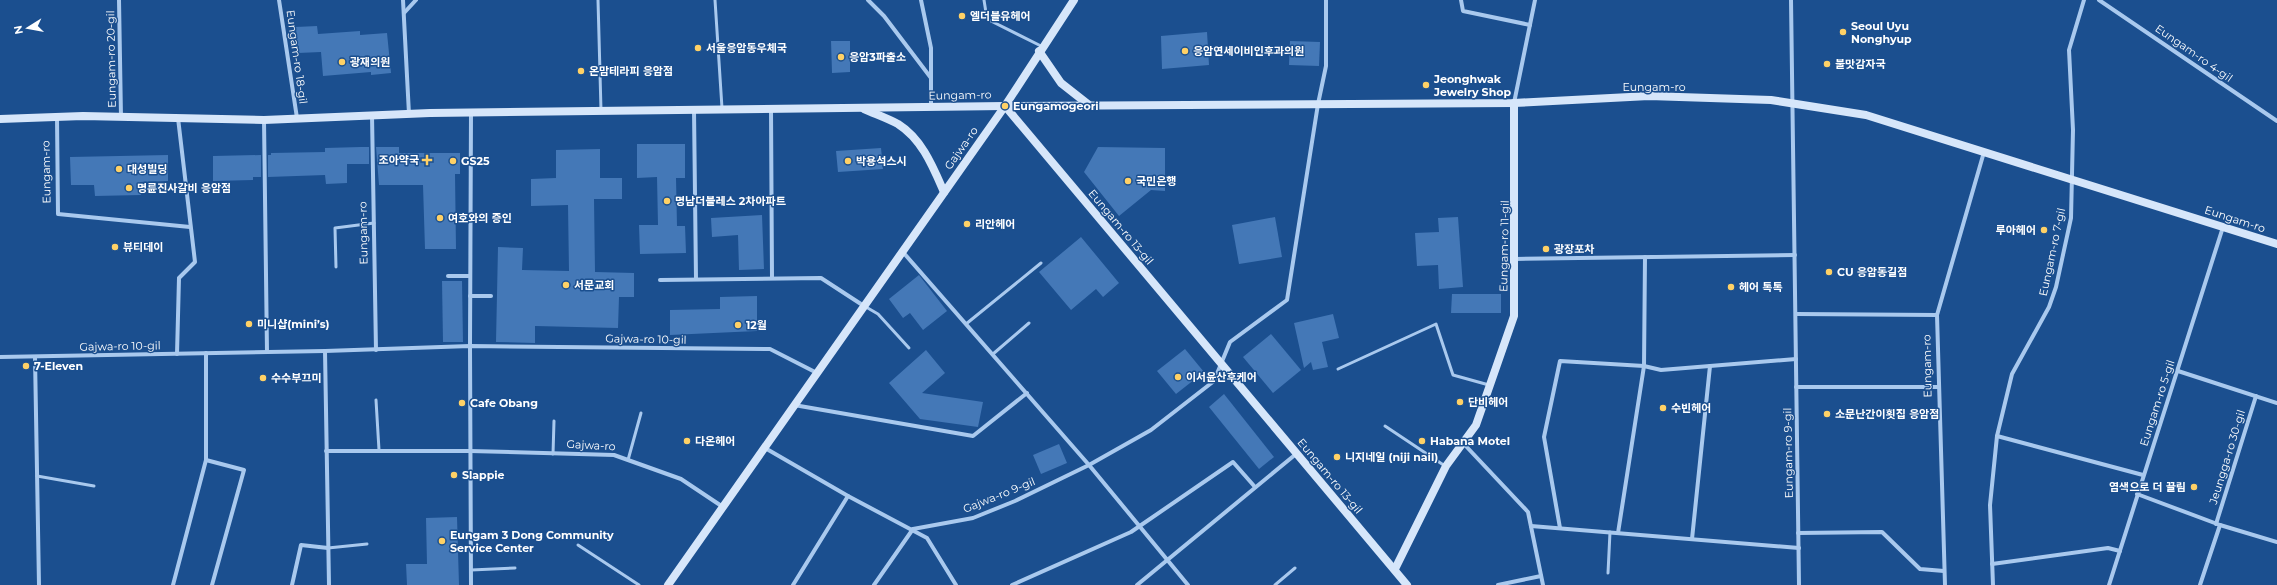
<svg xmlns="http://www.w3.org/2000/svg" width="2277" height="585" font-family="Montserrat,'Noto Sans KR',sans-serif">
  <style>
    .building { fill: #4478b7 }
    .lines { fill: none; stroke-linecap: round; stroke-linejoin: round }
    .lane { stroke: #a9c9ee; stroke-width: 3 }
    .street { stroke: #a9c9ee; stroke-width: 4 }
    .secondary { stroke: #d6e6fa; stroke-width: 8 }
    .poi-dot { fill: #ffd166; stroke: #1b4f8f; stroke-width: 1.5 }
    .labels { text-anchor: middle; stroke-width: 3; stroke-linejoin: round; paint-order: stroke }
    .poi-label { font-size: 11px; font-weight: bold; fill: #fff; stroke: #1b4f8f; text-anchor: start }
    .street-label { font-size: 11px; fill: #fff; stroke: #1b4f8f }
  </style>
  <rect width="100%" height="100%" fill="#1b4f8f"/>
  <g class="building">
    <polygon points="317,26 318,34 360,31 360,35 387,33 391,73 371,75 371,72 323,76 321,52 298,53 296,27"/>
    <polygon points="1207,32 1209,65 1162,69 1161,36"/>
    <polygon points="831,41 850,41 850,72 832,73"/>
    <polygon points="1290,41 1320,42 1319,66 1289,65"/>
    <polygon points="637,144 685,144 685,178 676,178 677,226 685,226 686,253 640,254 639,225 658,225 657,177 637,178"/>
    <polygon points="361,147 369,147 369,164 347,164 347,183 326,184 325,175 268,177 268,155 271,155 271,153 325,152 325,148"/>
    <polygon points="376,147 399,147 399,153 460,153 460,174 455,174 456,249 425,249 423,185 379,185"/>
    <polygon points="1098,147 1165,148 1165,191 1151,190 1119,216 1084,172"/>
    <polygon points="881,148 883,169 838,172 836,151"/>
    <polygon points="600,149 600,178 622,178 622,199 594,199 595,272 634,273 634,297 619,297 618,328 535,326 535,343 496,342 498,247 523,248 522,270 569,271 568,205 531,206 531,179 556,178 556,150"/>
    <polygon points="168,155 168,181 140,182 141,195 95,196 94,185 71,185 70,157"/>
    <polygon points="261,155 261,177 253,177 253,180 213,181 213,156"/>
    <polygon points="762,215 764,269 739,270 738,235 712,237 711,218"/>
    <polygon points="1275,217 1282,257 1239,264 1232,225"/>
    <polygon points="1458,217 1463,287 1439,289 1438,265 1417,266 1415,233 1439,232 1438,218"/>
    <polygon points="1081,237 1119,283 1103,297 1096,289 1071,310 1039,272"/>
    <polygon points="919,275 947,311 923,330 910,313 903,318 889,299"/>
    <polygon points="442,281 462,281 463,342 443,342"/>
    <polygon points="1452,294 1501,294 1501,313 1451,313"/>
    <polygon points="757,296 757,331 670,335 670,310 720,309 720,297"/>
    <polygon points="1333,314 1339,338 1322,342 1328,367 1313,370 1311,362 1304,368 1294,323"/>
    <polygon points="1271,334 1301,370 1273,393 1243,357"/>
    <polygon points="1185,349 1204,372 1176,394 1157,371"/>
    <polygon points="926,350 945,373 922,393 983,402 978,427 920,419 889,383"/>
    <polygon points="1224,394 1274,457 1259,469 1209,407"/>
    <polygon points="1059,444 1067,463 1041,474 1033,455"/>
    <polygon points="457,517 459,585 407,585 406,564 427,564 426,518"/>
  </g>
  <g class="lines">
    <g class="lane">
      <polyline points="598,0 601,110"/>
      <polyline points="715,0 722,108"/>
      <polyline points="984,0 987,19 1043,47"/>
      <polyline points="336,267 335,228 374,223"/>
      <polyline points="866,307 878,314 909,348"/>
      <polyline points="966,324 1041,263"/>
      <polyline points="993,354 1029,323"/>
      <polyline points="1338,369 1436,324 1453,375 1489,385"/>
      <polyline points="376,400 379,450"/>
      <polyline points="1385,426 1445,466"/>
      <polyline points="553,454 554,421"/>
      <polyline points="628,460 641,413"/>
      <polyline points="37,476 94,486"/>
      <polyline points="578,545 639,585"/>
      <polyline points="328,548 367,544"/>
      <polyline points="471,570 515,568"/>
      <polyline points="1608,573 1610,532"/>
      <polyline points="1275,585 1295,568"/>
    </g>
    <g class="street">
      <polyline points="119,0 121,117"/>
      <polyline points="279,0 297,118"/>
      <polyline points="403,0 409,114"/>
      <polyline points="868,0 884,16 931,78"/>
      <polyline points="921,0 931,48 931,107"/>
      <polyline points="1461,0 1463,11 1530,25"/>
      <polyline points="1791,0 1799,585"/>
      <polyline points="2099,0 2277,121"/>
      <polyline points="404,13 416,0"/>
      <polyline points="1514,103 1535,0"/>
      <polyline points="771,109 772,278"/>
      <polyline points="694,110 696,279"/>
      <polyline points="372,115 376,350"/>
      <polyline points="57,117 58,214 190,227"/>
      <polyline points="264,120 267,352"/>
      <polyline points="902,251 1089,465 1188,585"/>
      <polyline points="1515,259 1795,255"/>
      <polyline points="448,276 470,276"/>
      <polyline points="660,280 821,278 864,306"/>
      <polyline points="470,296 491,296"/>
      <polyline points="1796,314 1937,315"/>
      <polyline points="325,351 329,585"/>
      <polyline points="177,354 179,278 195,262 178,118"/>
      <polyline points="0,357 325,351 470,346 770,349 817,373"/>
      <polyline points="35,357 39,585"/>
      <polyline points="2178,371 2277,403"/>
      <polyline points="1796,387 1939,387"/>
      <polyline points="794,405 973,436 1027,393"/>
      <polyline points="1997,436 2143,475"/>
      <polyline points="1463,443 1528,512 1543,585"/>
      <polyline points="765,448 848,496 927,538 956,585"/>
      <polyline points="326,451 470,451 614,455 681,479 723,507"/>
      <polyline points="206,460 244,470 212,585"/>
      <polyline points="2137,494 2220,525 2277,542"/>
      <polyline points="2216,524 2256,396"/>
      <polyline points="1531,526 1799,548"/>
      <polyline points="1560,528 1544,437 1560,361 1644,366 1661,370 1796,359"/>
      <polyline points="913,529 973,518 1015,501 1089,465 1151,430 1214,381 1230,342 1287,300 1318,104 1326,66 1326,0"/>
      <polyline points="1618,533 1644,366 1645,257"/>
      <polyline points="1798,533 1882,532 1920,569 1944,571"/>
      <polyline points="1692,539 1710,366"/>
      <polyline points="1992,564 2108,548 2120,551"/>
      <polyline points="173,585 206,460 206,353"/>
      <polyline points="292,585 301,545 328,548"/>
      <polyline points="471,585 470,346 471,113"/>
      <polyline points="793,585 848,496"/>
      <polyline points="874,585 913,529"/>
      <polyline points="1012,585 1131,532 1233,462 1255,487"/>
      <polyline points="1137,585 1296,454"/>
      <polyline points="1498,585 1541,576"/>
      <polyline points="1945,585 1937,315 1984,152"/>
      <polyline points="1993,585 1990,505 1997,436 2012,374 2049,307 2056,287 2071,218 2073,130 2069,50 2084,0"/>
      <polyline points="2109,585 2223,227"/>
      <polyline points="2200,585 2220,525"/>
    </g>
    <g class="secondary">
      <polyline points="1039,51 1061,83 1089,105"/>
      <polyline points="1005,106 1407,585"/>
      <path d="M864,109C875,114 887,118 898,124C922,139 933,167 944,192"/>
      <polyline points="0,119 83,116 264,120 430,113 1005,106 1514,103 1649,96 1771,100 1866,115 2277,244"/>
      <polyline points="1395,569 1446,466 1476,425 1514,316 1514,103"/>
      <polyline points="668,585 1005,106 1074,0"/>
    </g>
  </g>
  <g class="poi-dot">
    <circle cx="962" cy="16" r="4"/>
    <circle cx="1843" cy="32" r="4"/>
    <circle cx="698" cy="48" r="4"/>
    <circle cx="1185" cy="51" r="4"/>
    <circle cx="841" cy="57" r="4"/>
    <circle cx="342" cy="62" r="4"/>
    <circle cx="1827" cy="64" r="4"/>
    <circle cx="581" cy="71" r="4"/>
    <circle cx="1426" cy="85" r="4"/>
    <circle cx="1005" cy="106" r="4"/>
    <path d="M425 154h4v4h4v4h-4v4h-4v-4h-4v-4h4z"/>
    <circle cx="453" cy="161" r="4"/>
    <circle cx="848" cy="161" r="4"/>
    <circle cx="119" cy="169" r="4"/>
    <circle cx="1128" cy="181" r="4"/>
    <circle cx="129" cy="188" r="4"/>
    <circle cx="667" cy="201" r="4"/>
    <circle cx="440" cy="218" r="4"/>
    <circle cx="967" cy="224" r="4"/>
    <circle cx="2044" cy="230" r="4"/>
    <circle cx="115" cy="247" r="4"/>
    <circle cx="1546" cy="249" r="4"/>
    <circle cx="1829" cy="272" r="4"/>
    <circle cx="566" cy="285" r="4"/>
    <circle cx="1731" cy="287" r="4"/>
    <circle cx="249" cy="324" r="4"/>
    <circle cx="738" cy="325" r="4"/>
    <circle cx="26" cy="366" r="4"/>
    <circle cx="1178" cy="377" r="4"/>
    <circle cx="263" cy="378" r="4"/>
    <circle cx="1460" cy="402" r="4"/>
    <circle cx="462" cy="403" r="4"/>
    <circle cx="1663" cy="408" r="4"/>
    <circle cx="1827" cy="414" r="4"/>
    <circle cx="687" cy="441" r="4"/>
    <circle cx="1422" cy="441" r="4"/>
    <circle cx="1337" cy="457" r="4"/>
    <circle cx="454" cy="475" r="4"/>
    <circle cx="2194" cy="487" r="4"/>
    <circle cx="442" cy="541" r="4"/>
  </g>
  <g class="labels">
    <g class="poi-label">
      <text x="970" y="20">엘더블유헤어</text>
      <text x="1851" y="30">Seoul Uyu<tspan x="1851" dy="13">Nonghyup</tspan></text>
      <text x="706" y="52">서울응암동우체국</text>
      <text x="1193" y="55">응암연세이비인후과의원</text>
      <text x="849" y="61">응암3파출소</text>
      <text x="350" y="66">광재의원</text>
      <text x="1835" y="68">불맛감자국</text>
      <text x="589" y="75">온맘테라피 응암점</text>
      <text x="1434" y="83">Jeonghwak<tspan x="1434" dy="13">Jewelry Shop</tspan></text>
      <text x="1013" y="110">Eungamogeori</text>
      <text x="419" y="164" text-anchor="end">조아약국</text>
      <text x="461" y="165">GS25</text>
      <text x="856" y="165">박용석스시</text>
      <text x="127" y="173">대성빌딩</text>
      <text x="1136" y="185">국민은행</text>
      <text x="137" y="192">명륜진사갈비 응암점</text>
      <text x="675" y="205">명남더블레스 2차아파트</text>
      <text x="448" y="222">여호와의 증인</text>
      <text x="975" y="228">리안헤어</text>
      <text x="2036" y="234" text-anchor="end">루아헤어</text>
      <text x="123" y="251">뷰티데이</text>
      <text x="1554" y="253">광장포차</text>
      <text x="1837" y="276">CU 응암동길점</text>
      <text x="574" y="289">서문교회</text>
      <text x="1739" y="291">헤어 톡톡</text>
      <text x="257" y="328">미니샵(mini’s)</text>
      <text x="746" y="329">12월</text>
      <text x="34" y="370">7-Eleven</text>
      <text x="1186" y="381">이서윤산후케어</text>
      <text x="271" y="382">수수부끄미</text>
      <text x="1468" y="406">단비헤어</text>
      <text x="470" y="407">Cafe Obang</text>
      <text x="1671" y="412">수빈헤어</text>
      <text x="1835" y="418">소문난간이횟집 응암점</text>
      <text x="695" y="445">다온헤어</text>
      <text x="1430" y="445">Habana Motel</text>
      <text x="1345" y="461">니지네일 (niji nail)</text>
      <text x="462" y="479">Slappie</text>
      <text x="2186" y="491" text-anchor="end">염색으로 더 끌림</text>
      <text x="450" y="539">Eungam 3 Dong Community<tspan x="450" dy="13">Service Center</tspan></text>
    </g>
    <g class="street-label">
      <text transform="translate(2194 53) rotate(35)" y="4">Eungam-ro 4-gil</text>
      <text transform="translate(297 57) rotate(82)" y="4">Eungam-ro 18-gil</text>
      <text transform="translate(111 59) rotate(-91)" y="4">Eungam-ro 20-gil</text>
      <text x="1654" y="91">Eungam-ro</text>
      <text transform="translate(960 95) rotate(-1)" y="4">Eungam-ro</text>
      <text transform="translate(961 148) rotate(-55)" y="4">Gajwa-ro</text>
      <text transform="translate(46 172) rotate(-91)" y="4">Eungam-ro</text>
      <text transform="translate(2235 219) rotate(18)" y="4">Eungam-ro</text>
      <text transform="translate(1121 227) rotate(50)" y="4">Eungam-ro 13-gil</text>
      <text transform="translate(363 233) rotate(-91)" y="4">Eungam-ro</text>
      <text transform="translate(1504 246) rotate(-89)" y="4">Eungam-ro 11-gil</text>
      <text transform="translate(2052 252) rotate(-78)" y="4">Eungam-ro 7-gil</text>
      <text transform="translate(646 339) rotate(1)" y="4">Gajwa-ro 10-gil</text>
      <text transform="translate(120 346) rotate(-1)" y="4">Gajwa-ro 10-gil</text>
      <text transform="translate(1927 366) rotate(-91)" y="4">Eungam-ro</text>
      <text transform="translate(2157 403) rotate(-72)" y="4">Eungam-ro 5-gil</text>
      <text transform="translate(591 445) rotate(3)" y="4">Gajwa-ro</text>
      <text transform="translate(1788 453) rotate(-91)" y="4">Eungam-ro 9-gil</text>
      <text transform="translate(2227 457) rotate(-73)" y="4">Jeungga-ro 30-gil</text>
      <text transform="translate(1330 476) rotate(50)" y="4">Eungam-ro 13-gil</text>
      <text transform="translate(999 495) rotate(-22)" y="4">Gajwa-ro 9-gil</text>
    </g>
  </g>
  <g transform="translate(28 28) rotate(259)" stroke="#1b4f8f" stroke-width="3" paint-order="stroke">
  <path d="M0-3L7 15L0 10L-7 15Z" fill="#ffffff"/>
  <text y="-6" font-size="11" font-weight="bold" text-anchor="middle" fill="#ffffff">N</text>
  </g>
</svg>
